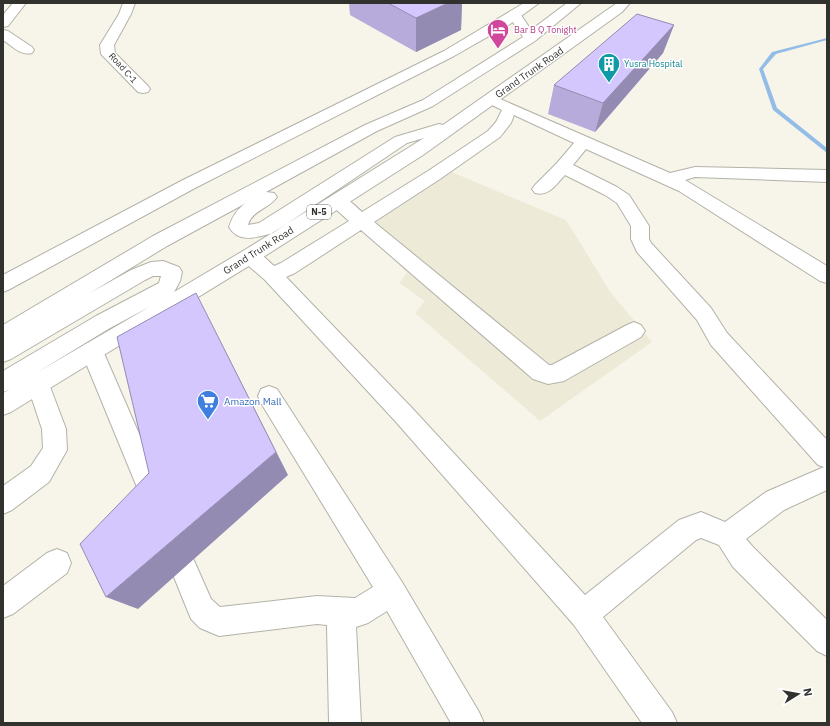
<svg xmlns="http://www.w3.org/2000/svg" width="830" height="726" font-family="'IBM Plex Sans',sans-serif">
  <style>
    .built { fill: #edead8 }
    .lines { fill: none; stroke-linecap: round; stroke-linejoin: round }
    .stream { fill: #93bde7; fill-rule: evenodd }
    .minor-casing { stroke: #b3b2a8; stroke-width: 2 }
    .highway-casing { stroke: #b3b2a8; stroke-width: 2 }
    .minor { fill: #fff; fill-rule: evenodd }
    .highway { fill: #fff; fill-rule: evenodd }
    .wall { fill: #b6abda }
    .shaded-wall { fill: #948bb2 }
    .building { fill: #d4c7fe; stroke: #948bb2 }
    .labels { text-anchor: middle; stroke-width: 3; stroke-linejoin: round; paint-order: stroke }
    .far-hotel-label { font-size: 9px; fill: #b23c85; stroke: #fff; text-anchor: start }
    .far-culture-label { font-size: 9px; fill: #0d838f; stroke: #fff; text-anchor: start }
    .far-street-label { font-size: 9px; fill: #31312d; stroke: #fff }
    .shield { fill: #fff; stroke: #6f6f6c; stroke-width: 1 }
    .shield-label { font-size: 9px; font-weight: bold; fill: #31312d }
    .street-label { font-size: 10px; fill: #31312d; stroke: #fff }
    .shop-label { font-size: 10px; fill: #366cbe; stroke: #fff; text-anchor: start }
  </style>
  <rect width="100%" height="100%" fill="#f7f5ea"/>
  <polygon class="built" points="449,171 566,220 611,293 652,342 540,421 415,313 425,301 399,283 407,273 360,225"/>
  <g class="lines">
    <polygon class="stream" points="827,38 827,40 776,54 763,69 777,108 827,148 827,153 773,110 759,69 772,52"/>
    <g class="minor-casing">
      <g id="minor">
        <polygon points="13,3 26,3 8,26 3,27 3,15"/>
        <polygon points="123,3 135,3 131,14 114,45 115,53 148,86 150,89 148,92 143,93 138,92 101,54 100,45 119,14"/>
        <polygon points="524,3 539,3 510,24 454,56 195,188 10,289 3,292 3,275 183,180 444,51"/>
        <path d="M3,30L8,31L32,47L34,50L32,53C21,56 12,46 3,40Z"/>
        <path d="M491,95L670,173L695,167L827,170V182L695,177L685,180L827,266V283L820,281L679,191L586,149L573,165L617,187L629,195L649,226V239L651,243L711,308L727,333L827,440V490L784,510L746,539L753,547L827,620V656L817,651L733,567L719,545L701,538L696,540L603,617L672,712L677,723H642L574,625L396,422L265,280L243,261L240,256L243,251C257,247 265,258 274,266L281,263L349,221L331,205L328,201L331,197C344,193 353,204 362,212L428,171L488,131L496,122L502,110L486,102L484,99L486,96ZM514,115L574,143L557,163L535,185L532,189L535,193C549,197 556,184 565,175L605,195L617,203L631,226V239L637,252L697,320L711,345L818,465L824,467L766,492L725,522L701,512L679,520L585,595L412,408L286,277L295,273L361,230L533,379L548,384L564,381L641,337L645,331L641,325L634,322L627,325L552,365H549L374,222L440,179L500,137L511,123Z"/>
        <polygon points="92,342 100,345 103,351 170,505 166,514 157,518 148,514 81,351 84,345"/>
        <polygon points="38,374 46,377 49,384 66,429 67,450 49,482 12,510 3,514 3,486 31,466 43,448 42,429 27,384 30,377"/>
        <polygon points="269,386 277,389 402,582 479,712 484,723 451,723 387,611 368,623 356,627 361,723 329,723 327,625 317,624 219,636 200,628 191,619 159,540 163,531 172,527 181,531 211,599 220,607 317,596 355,598 373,587 261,403 258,396 261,389"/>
        <polygon points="57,549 67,553 71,563 67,573 13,614 3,618 3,586 47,553"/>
      </g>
    </g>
    <g class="highway-casing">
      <path id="highway" d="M567,3H581L535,41L433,106L377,131L266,192L274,193L277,197C269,209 252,210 248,225L259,223L395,137L439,124L443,125L617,3H630L622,12L423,155L257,261L11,412L3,415V393L9,390L3,392V371L96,316L159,283L161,276H153L145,280L11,359L3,362V325L153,236L365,125L423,100L523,37L508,15L509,12H519L531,30ZM424,138L243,251L174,292L180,281L182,272L179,267L163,261L151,262L131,270L90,293L167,246L246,203C237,209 232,217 229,227C239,244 257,237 273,233L407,143ZM151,306L36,373L110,328Z"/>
    </g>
    <use href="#minor" class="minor"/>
    <use href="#highway" class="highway"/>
  </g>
  <g class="wall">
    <polygon points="349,3 462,3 461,30 416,52 350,15"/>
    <polygon points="674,25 663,53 595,132 548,114 554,85"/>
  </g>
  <g class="shaded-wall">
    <polygon points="448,3 462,3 461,30 416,52 416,18"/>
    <polygon points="674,25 663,53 595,132 603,103"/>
    <polygon points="196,293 288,475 138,609 106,597 276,452"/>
  </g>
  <g class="building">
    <polygon points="388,3 448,3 416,18"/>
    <polygon points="637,14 674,25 603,103 554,85"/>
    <polygon points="196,293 276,452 106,597 80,544 149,473 117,337"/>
  </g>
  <defs>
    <g id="hotel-pin" transform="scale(1.15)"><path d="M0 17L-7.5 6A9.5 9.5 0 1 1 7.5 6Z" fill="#d1479c" stroke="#fff"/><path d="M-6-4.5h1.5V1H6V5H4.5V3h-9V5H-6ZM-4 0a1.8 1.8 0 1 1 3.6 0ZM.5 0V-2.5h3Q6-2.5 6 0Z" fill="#fff"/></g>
    <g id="building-pin" transform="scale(1.15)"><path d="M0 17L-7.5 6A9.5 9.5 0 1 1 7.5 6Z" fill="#0f9aa8" stroke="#fff"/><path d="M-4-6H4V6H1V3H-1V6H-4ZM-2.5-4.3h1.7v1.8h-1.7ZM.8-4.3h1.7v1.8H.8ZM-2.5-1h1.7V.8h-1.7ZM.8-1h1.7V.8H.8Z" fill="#fff"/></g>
    <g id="supermarket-pin" transform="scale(1.15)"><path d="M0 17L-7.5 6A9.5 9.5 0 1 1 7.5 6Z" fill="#3f7fe0" stroke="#fff"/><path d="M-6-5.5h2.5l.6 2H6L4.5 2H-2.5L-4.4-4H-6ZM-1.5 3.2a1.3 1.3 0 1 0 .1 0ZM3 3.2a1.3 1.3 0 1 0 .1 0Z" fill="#fff"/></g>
  </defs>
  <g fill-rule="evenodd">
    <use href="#hotel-pin" x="498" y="30"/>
    <use href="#building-pin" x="609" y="64"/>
    <use href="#supermarket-pin" x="208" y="401"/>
  </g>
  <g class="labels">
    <g class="far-hotel-label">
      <text x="514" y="33">Bar B Q Tonight</text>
    </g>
    <g class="far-culture-label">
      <text x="624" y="67">Yusra Hospital</text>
    </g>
    <g class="far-street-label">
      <text transform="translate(123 68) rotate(48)" y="3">Road C-1</text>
    </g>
    <rect class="shield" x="307" y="205" width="24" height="14" rx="3"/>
    <g class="shield-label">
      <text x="319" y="215">N-5</text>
    </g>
    <g class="street-label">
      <text transform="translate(529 72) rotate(-35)" y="4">Grand Trunk Road</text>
      <text transform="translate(258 250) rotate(-32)" y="4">Grand Trunk Road</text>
    </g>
    <g class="shop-label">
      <text x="224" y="405">Amazon Mall</text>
    </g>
  </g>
  <rect width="830" height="726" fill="none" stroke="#31312d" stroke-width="8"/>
  <g transform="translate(798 694) rotate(79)" stroke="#ffffff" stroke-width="3" paint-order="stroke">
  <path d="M0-3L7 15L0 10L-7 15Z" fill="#31312d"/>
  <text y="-6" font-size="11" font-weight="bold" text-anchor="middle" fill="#31312d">N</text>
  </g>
</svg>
